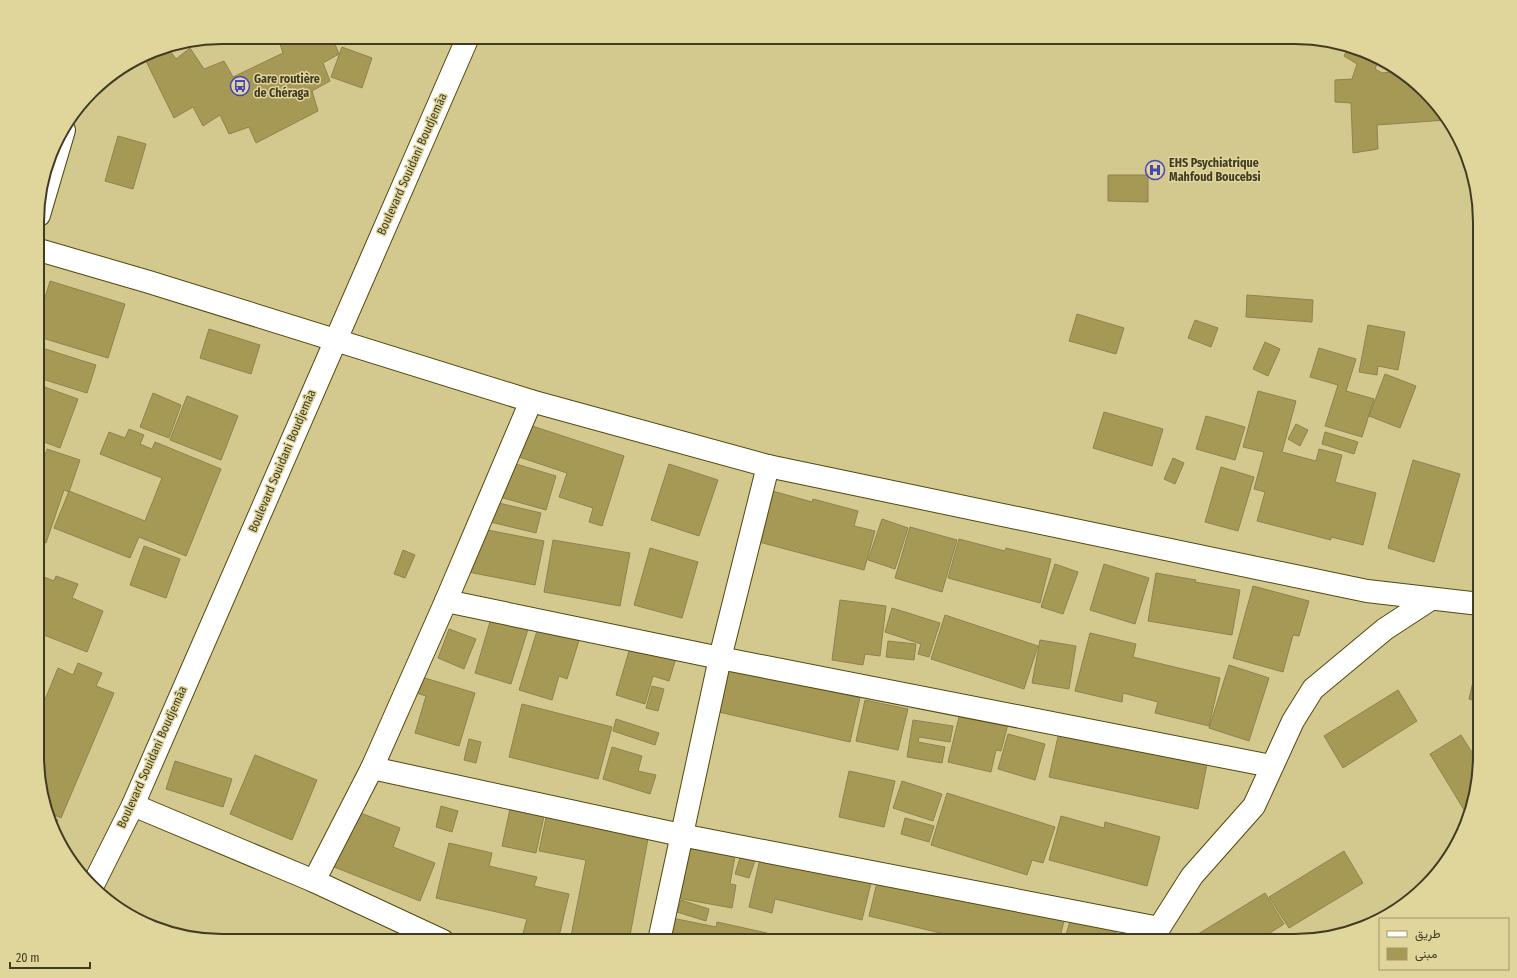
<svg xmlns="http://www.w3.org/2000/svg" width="1517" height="978" font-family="'Fira Sans Condensed',Vazirmatn,sans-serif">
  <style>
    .building { fill: #a69956; stroke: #8e834c }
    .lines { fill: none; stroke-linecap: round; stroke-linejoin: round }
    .minor-casing { stroke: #54490e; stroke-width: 24 }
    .major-casing { stroke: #54490e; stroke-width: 24 }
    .minor { stroke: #fff; stroke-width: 22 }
    .major { stroke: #fff; stroke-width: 22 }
    .labels { text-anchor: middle; stroke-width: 3; stroke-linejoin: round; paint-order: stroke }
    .poi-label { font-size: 12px; font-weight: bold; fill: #403c24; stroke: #e0d59b; text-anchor: start }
    .street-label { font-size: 12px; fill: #403c24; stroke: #e0d59b }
    .rim { fill: none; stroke: #403c24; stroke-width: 2 }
  </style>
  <rect width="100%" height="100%" fill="#d3c88e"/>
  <g class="building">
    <polygon points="279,37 332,37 339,54 323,63 330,81 312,91 318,111 256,143 249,127 229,134 220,115 203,126 193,107 174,118 144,57 152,51 168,48 176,59 190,48 204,69 224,61 233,77 283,53 278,38"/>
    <polygon points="1349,46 1354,47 1379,59 1375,69 1382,73 1401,71 1446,120 1377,125 1378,149 1353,153 1351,103 1335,102 1335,80 1352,79 1357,64 1344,56"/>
    <polygon points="342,47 372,58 362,88 331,77"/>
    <polygon points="118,136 146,144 133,189 105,181"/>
    <polygon points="1108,175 1148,175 1148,202 1108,201"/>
    <polygon points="50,281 125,304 108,358 39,337 39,318"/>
    <polygon points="1247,295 1313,300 1312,322 1246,317"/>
    <polygon points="1077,314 1124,328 1116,354 1069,341"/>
    <polygon points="1195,320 1218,328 1211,347 1188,338"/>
    <polygon points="1368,325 1405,332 1398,370 1378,366 1377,375 1359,372"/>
    <polygon points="209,329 260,345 251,374 200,358"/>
    <polygon points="1265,342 1280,349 1268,376 1253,369"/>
    <polygon points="39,347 96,365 87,393 39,378"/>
    <polygon points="1319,348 1356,359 1346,391 1374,399 1362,437 1325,426 1338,385 1310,377"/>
    <polygon points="1385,374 1416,386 1400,428 1369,416"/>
    <polygon points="39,385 78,399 60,448 39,440"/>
    <polygon points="1258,391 1296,401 1282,452 1316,461 1319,449 1342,455 1335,482 1376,493 1363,545 1331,537 1331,540 1257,521 1265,492 1254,489 1264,452 1243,447"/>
    <polygon points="153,393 181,405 169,438 140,427"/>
    <polygon points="187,396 238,416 221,460 170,440"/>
    <polygon points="1104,412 1163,429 1152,466 1093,448"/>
    <polygon points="1206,416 1245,427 1235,460 1196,449"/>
    <polygon points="520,422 624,456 602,526 589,522 593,508 559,497 567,473 510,454"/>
    <polygon points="1296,424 1308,430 1300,446 1288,439"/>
    <polygon points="129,429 144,435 140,444 152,449 155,442 221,469 186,556 139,537 130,558 54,528 69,491 145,521 162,478 100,454 109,432 125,438"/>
    <polygon points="1325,432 1358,442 1354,454 1322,444"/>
    <polygon points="47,449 80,460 69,492 64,490 46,543 39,541 39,476"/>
    <polygon points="1173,458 1184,463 1175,484 1164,479"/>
    <polygon points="1413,460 1460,474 1434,562 1388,548"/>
    <polygon points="516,464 556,476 546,510 489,494"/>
    <polygon points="669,464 718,480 699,536 651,520"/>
    <polygon points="1221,467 1254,477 1238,531 1205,522"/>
    <polygon points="758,487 812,502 813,499 858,511 854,526 875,531 864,570 744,538"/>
    <polygon points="482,499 541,513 536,533 478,519"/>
    <polygon points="882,519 908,528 895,569 868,560"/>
    <polygon points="472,527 544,541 535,585 463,571"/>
    <polygon points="910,527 957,540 942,592 895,578"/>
    <polygon points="959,539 1005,551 1006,548 1051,559 1040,603 948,578"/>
    <polygon points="553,540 630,553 620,606 544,592"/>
    <polygon points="144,546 180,559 166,598 130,585"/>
    <polygon points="650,548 698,562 682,618 634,605"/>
    <polygon points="403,550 415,555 405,578 394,574"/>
    <polygon points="1055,564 1078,572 1063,614 1041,607"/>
    <polygon points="1104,564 1149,578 1135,624 1090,610"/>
    <polygon points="1156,573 1196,580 1195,582 1240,590 1232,635 1148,621"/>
    <polygon points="39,575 54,581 56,576 78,584 72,598 103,611 87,652 39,633"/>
    <polygon points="1253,586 1309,601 1299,636 1293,635 1283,672 1233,658"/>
    <polygon points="840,600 886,606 880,656 865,654 863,665 832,660"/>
    <polygon points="892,608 940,623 929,657 918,654 921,644 885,632"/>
    <polygon points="492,615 529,626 511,684 475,673"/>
    <polygon points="945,615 1038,646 1024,689 931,659"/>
    <polygon points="540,621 581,634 567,679 559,676 552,700 519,690"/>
    <polygon points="449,629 476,639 464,669 438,658"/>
    <polygon points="1090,633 1136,644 1133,657 1220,678 1209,726 1155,713 1158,702 1123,693 1122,702 1075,691"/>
    <polygon points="1040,640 1076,646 1069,689 1032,683"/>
    <polygon points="632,641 677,655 669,681 653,676 645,704 616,695"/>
    <polygon points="888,641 916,644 914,660 886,657"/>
    <polygon points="1478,660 1480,660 1480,702 1469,699"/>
    <polygon points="78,663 102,673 96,686 114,693 61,818 50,813 39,780 39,734 43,723 39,721 39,714 58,668 73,675"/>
    <polygon points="1229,665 1269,678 1249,741 1209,728"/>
    <polygon points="720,666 860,698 850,742 710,710"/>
    <polygon points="418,676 475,693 459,746 415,733 426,696 413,692"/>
    <polygon points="652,686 664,689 658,711 646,708"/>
    <polygon points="1398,690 1417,721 1343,768 1324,736"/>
    <polygon points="865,700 908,709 898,750 856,741"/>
    <polygon points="522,704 612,727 598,779 509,757"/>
    <polygon points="960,713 1008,724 1001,751 996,750 991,772 948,762"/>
    <polygon points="616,719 659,733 655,745 613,731"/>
    <polygon points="913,720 953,726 950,742 919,737 918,742 945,747 942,763 907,757"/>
    <polygon points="1059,732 1207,764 1198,809 1049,777"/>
    <polygon points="1008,734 1045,744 1035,780 998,769"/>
    <polygon points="1461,735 1480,765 1469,818 1430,754"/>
    <polygon points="469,739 481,742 476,763 464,760"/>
    <polygon points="612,747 642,756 638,771 656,775 650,794 603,779"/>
    <polygon points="255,755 317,780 292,840 230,814"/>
    <polygon points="175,761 232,779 223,807 166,789"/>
    <polygon points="849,771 895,781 884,827 839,817"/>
    <polygon points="902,781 942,794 933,821 893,808"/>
    <polygon points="947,793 1055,827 1043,863 1032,860 1027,875 931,845"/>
    <polygon points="441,806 458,811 452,832 436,827"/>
    <polygon points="345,807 400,828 393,847 435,863 420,901 324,863"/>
    <polygon points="548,808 650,828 629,941 570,941 586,860 539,851"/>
    <polygon points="510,809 544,816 536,853 502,846"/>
    <polygon points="1061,816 1104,828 1105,822 1160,837 1147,886 1049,860"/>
    <polygon points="51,817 58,820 55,829"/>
    <polygon points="905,818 934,826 929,842 901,834"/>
    <polygon points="449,843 492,853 489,866 537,877 534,886 569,894 558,941 527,941 521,940 527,919 436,898"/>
    <polygon points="686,848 735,856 730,884 736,885 732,908 677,898"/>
    <polygon points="742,851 757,855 749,878 735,874"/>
    <polygon points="1344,851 1363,883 1289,928 1269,897"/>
    <polygon points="760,859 873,875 862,920 775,899 772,913 749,907"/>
    <polygon points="880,870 1066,913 1059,941 1016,941 1011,940 1010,941 974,941 869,916"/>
    <polygon points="1265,893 1284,924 1257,941 1192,941 1190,939"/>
    <polygon points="681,900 709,909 706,921 677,912"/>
    <polygon points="1072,915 1117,928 1114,941 1064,941"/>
    <polygon points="672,918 716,927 717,922 767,933 765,941 667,941"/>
    <polygon points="818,934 844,941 816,941"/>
  </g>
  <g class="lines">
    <g class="minor-casing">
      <g id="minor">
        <polyline points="39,250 149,282 531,401 768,466 1367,591 1480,604"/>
        <polyline points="446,601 720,658 1271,766"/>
        <polyline points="372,768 681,835 1159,928"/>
        <polyline points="133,805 314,881 443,941"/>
        <polyline points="314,881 372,768 446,601 531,401"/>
        <polyline points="659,941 720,658 768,466"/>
        <polyline points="1156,941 1159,928 1192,876 1254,806 1293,721 1313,689 1385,629 1431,599"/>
      </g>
    </g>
    <g class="major-casing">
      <g id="major">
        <polyline points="39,215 64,130"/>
        <polyline points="94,883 133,805 468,37"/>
      </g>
    </g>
    <use href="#minor" class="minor"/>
    <use href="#major" class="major"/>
  </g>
  <defs>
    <g id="bus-ring" transform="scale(1)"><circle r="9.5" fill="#e0d59b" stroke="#4845bb" stroke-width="1.5"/><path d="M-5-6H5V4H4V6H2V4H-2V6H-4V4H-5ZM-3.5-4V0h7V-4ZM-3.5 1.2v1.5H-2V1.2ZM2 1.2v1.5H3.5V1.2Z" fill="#4845bb"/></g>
    <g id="hospital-ring" transform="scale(1)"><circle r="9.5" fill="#e0d59b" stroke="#4845bb" stroke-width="1.5"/><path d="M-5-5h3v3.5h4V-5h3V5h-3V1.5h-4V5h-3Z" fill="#4845bb"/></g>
  </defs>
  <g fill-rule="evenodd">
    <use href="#bus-ring" x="240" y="86"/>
    <use href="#hospital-ring" x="1155" y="170"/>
  </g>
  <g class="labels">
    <g class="poi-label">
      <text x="254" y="83">Gare routière<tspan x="254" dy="14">de Chéraga</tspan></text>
      <text x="1169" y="167">EHS Psychiatrique<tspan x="1169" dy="14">Mahfoud Boucebsi</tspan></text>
    </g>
    <g class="street-label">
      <text transform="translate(412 164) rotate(-66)" y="4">Boulevard Souidani Boudjemâa</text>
      <text transform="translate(282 461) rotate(-67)" y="4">Boulevard Souidani Boudjemâa</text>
      <text transform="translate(152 757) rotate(-66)" y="4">Boulevard Souidani Boudjemâa</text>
    </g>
  </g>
  <path d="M0 0H1517V978H0ZM222 44H1295A178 178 0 0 1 1473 222V756A178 178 0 0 1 1295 934H222A178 178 0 0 1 44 756V222A178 178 0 0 1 222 44Z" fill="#e0d59b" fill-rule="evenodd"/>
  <path class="rim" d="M222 44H1295A178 178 0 0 1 1473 222V756A178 178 0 0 1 1295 934H222A178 178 0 0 1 44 756V222A178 178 0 0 1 222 44Z"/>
  <rect x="1379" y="918" width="130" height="52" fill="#e0d59b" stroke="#a0986b"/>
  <rect x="1387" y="931" width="20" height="6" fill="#ffffff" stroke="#a0986b"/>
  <text x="1415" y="938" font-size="12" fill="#403c24">طريق</text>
  <rect x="1387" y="948" width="20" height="12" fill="#a69956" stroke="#a0986b"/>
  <text x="1415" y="958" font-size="12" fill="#403c24">مبنى</text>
  <path d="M10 962v6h80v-6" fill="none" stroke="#403c24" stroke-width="2"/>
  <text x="16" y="962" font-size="12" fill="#403c24" stroke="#e0d59b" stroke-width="3" paint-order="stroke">20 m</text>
</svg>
